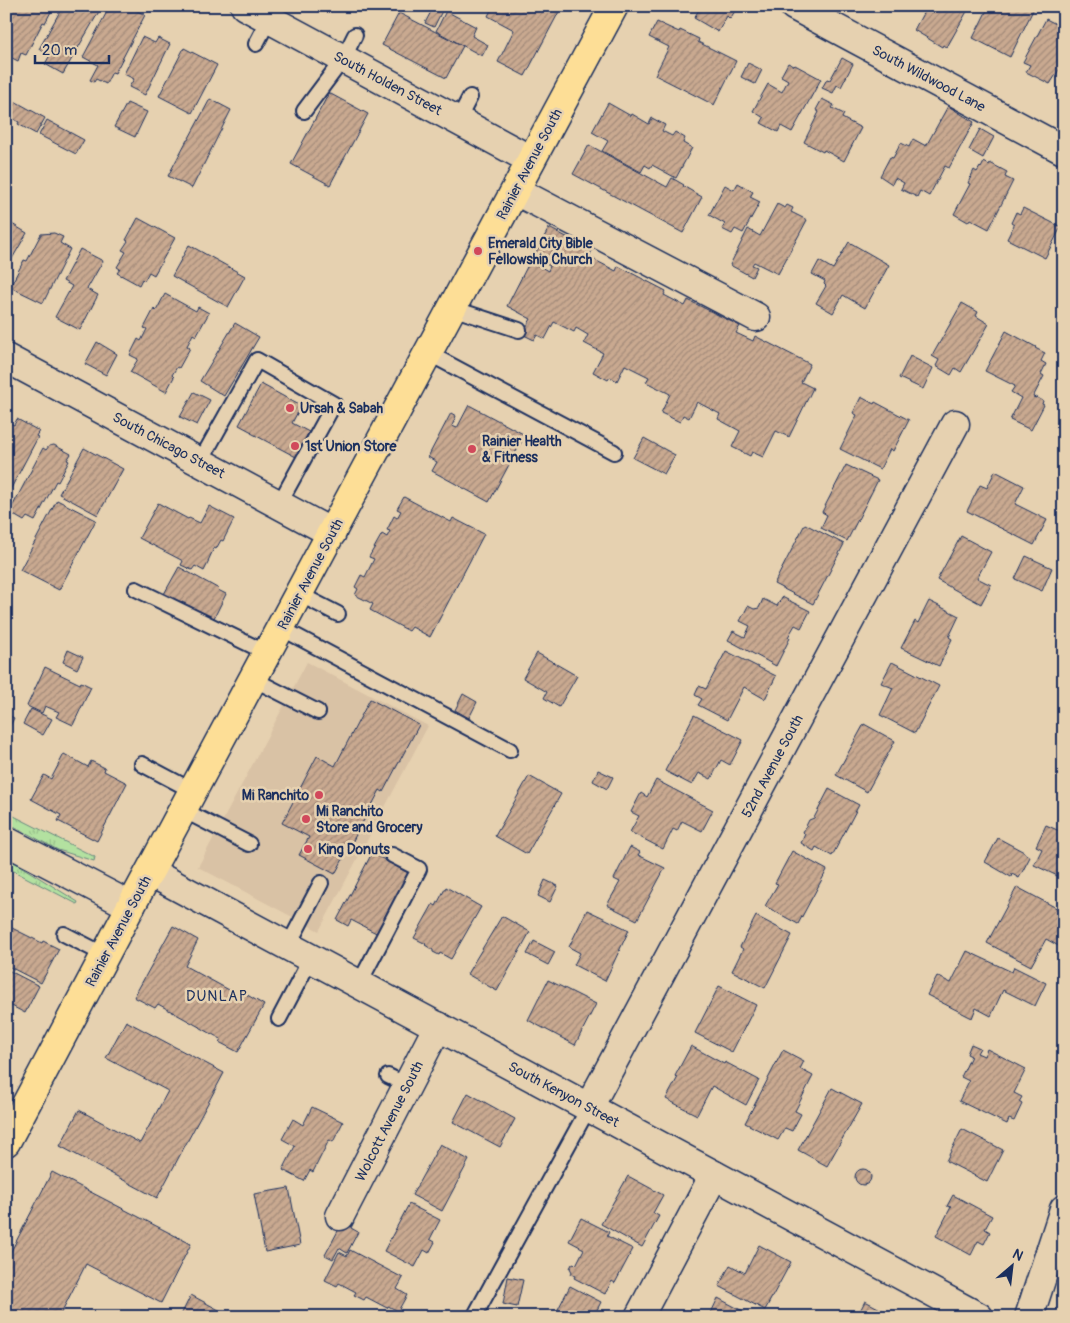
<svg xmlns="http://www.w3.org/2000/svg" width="1070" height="1323" font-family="Pangolin,sans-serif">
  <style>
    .built { fill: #d9c2a5 }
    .grass { fill: url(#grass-tufts); stroke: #67887f }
    .building { fill: url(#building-hatch); stroke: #1b2f5e }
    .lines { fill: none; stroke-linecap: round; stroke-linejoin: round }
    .service-casing { stroke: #1b2f5e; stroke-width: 18 }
    .minor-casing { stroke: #1b2f5e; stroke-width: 31 }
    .secondary-casing { stroke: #1b2f5e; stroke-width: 31 }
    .primary-casing { stroke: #1b2f5e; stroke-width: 31 }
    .service { stroke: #e6d1b0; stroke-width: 14 }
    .minor { stroke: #e6d1b0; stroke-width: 28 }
    .secondary { stroke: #e6d1b0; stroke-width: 28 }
    .primary { stroke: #fdde96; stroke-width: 28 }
    .poi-dot { fill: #d1495b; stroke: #e6d1b0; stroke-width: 2 }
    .labels { text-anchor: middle; stroke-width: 5; stroke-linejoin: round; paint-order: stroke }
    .street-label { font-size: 14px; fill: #1b2f5e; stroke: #e6d1b0 }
    .poi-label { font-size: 14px; font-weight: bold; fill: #1b2f5e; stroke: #e6d1b0; text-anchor: start }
    .neighbourhood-label { font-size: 15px; letter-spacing: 1px; fill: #1b2f5e; stroke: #e6d1b0 }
  </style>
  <defs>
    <pattern id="grass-tufts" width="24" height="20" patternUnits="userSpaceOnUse" patternTransform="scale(1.25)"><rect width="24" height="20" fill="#b3e1a0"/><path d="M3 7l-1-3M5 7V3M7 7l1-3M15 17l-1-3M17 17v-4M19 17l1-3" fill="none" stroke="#99c18c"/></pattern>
    <pattern id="building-hatch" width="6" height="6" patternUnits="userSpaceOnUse" patternTransform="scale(1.25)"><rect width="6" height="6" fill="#c9a990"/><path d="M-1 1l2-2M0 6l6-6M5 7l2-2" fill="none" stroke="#a28a79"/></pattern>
  </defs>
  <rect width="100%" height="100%" fill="#e6d1b0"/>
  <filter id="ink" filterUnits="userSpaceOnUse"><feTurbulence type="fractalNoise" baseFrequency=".02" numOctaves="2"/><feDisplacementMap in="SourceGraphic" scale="10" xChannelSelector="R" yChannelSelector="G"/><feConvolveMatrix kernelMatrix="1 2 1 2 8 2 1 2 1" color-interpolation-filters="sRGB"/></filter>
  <g filter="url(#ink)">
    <polygon class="built" points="307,662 428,726 319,931 198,867"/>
    <g class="grass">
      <polygon points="8,813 95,857 94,861 58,850 6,822"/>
      <polygon points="6,857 78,902 77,904 6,867"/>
    </g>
    <g class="building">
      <polygon points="13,6 54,6 45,23 43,22 26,55 21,53 18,61 8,56 12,48 6,45 6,20"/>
      <polygon points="63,6 98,6 101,8 63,74 45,64 50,55 39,49"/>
      <polygon points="110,6 113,7 113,6 128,6 145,15 115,73 112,72 106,84 96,79 94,82 90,80 98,65 83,57"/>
      <polygon points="434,6 439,6 443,9 434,27 425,23"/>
      <polygon points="493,6 562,6 525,76 498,62 514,30 488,16"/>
      <polygon points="697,6 742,6 741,8 738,6 730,19 727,16 718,32 694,18 700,8"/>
      <polygon points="927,6 970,6 947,47 943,45 942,47 914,30"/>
      <polygon points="989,6 1035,6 1010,57 973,38"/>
      <polygon points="446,11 476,27 472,36 488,45 482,56 436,31"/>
      <polygon points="399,13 463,46 446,78 382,45"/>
      <polygon points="1046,19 1056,24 1059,19 1064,22 1064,62 1050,84 1026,72 1030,65 1023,62"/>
      <polygon points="657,22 679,32 680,30 699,39 698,42 736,61 714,105 655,75 669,47 649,37"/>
      <polygon points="142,37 155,43 158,38 170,44 145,95 129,87 134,79 124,74"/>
      <polygon points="184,48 217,65 192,113 159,96"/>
      <polygon points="842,58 853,64 841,87 837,85 833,93 822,88 827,79 830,80"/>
      <polygon points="748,63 762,70 755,84 741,77"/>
      <polygon points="788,63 794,66 795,65 821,79 792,132 781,126 778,132 761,123 764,118 753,111 768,84 782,92 788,80 781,76"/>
      <polygon points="329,93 368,114 330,185 291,164"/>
      <polygon points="11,99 45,118 36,134 18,124 19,122 6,115 6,108"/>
      <polygon points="210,99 231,110 192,188 168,176 187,140 188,140"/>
      <polygon points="822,99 834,105 832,108 844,114 842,118 861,128 844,161 824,150 823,152 804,142 819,112 816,110"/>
      <polygon points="127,103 147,112 135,137 114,127"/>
      <polygon points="608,103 631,116 632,114 649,124 652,118 665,125 662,131 672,136 675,132 685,138 683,143 692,148 676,178 652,165 650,168 645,165 641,172 602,151 608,141 592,132"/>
      <polygon points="948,106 974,122 949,168 945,166 929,196 920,191 917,197 901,189 904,183 895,178 892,184 880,176 890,157 893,158 901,143 909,147 913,139 926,146"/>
      <polygon points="47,120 84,140 76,154 39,135"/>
      <polygon points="980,129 994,137 983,158 969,150"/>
      <polygon points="589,145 667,187 672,178 684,185 683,186 702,197 683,233 573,174"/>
      <polygon points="984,162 989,165 990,163 1007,172 1005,177 1013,181 989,229 970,219 968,222 954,214 970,184 968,183 974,170 977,172 980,167 981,168"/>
      <polygon points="738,183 753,192 750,197 760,202 743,233 735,229 732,234 722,229 725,224 709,215 725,185 734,190"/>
      <polygon points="777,204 785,208 787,205 793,208 791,212 807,220 778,274 754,262 752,265 757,267 752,277 730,265 748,229 760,236"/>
      <polygon points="1023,208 1061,227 1045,258 1007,239 1014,225 1011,223 1016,212 1020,214"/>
      <polygon points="138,218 175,238 154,275 149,272 144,281 142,279 139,285 117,273 120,269 117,267 126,252 122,250 128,241 126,240"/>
      <polygon points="12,224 27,233 6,269 6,233"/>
      <polygon points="549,228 592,250 589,257 616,271 618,266 666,291 664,295 685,306 688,300 740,326 736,333 753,341 755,336 810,364 801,382 813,388 789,437 776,431 763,457 752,452 750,456 732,447 740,431 718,419 720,414 697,402 689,418 683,415 680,422 661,413 670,394 646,382 649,377 625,365 617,381 610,377 608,380 593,372 603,353 584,343 588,335 576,328 574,332 554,322 545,339 537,335 534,340 522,334 531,319 507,306 530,261 548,271 550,266 533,257"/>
      <polygon points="54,233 63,237 60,243 70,249 43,303 10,287 24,260 27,261 41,234"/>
      <polygon points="849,242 889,265 865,308 843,295 833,313 816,303 826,286 824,284 825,281 812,274 819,261 833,269"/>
      <polygon points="189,245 245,276 228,307 172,276"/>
      <polygon points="80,249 103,261 87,289 98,295 80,330 55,317 72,286 63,281"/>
      <polygon points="165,294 196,311 198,307 209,313 196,336 193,334 187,346 190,348 179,368 177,367 172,375 174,377 166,392 130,372 138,359 130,355 138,339 141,341 147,329 144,328 154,309 156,311"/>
      <polygon points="962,303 978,312 976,316 989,324 961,372 955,368 951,375 936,366 939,360 932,356"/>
      <polygon points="235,323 259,337 224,396 200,381"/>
      <polygon points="1006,331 1036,347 1035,348 1045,353 1041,361 1046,364 1041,374 1044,376 1033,397 1036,398 1036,397 1043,401 1042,404 1044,405 1031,430 1010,420 1021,398 1011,392 1015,386 985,371"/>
      <polygon points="97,342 117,354 106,375 85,364"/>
      <polygon points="910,356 933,368 923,389 899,378"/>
      <polygon points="261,384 301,406 292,423 309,432 296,457 251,433 252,432 239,425"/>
      <polygon points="194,392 210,400 197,425 180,417"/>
      <polygon points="861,397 874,404 875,402 909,420 893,451 890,449 880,469 840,449 857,415 853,413"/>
      <polygon points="469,405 525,435 489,502 432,471 437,462 428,457 451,413 456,416 452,426 457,428"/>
      <polygon points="17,419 39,431 36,436 38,437 7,496 6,431 10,423 14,425"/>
      <polygon points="644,438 675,455 664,474 633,458"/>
      <polygon points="54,445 71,454 67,460 69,461 58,482 56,481 35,521 27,517 24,521 12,514 13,511 11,509 43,448 46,450 49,446"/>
      <polygon points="84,448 123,469 98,515 59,494"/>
      <polygon points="846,465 878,480 847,541 821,528 827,515 822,512"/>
      <polygon points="995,471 1024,486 1015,504 1047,520 1034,545 967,511 980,485 987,488"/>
      <polygon points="404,497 451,522 453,518 484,534 430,637 412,627 409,631 370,610 373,604 355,595 358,589 355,587 361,575 365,577 374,559 369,557 382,534 387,537 390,531 387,530 394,516 397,518 401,511 397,509"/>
      <polygon points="57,500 96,520 59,590 20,570"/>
      <polygon points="158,503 188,519 189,518 200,523 209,506 234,519 223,541 221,540 216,549 214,548 208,561 209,561 204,571 195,566 192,570 181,565 183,561 139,538"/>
      <polygon points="805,524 844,544 813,604 774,584"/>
      <polygon points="961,536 991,552 977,578 991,585 981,604 937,580"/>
      <polygon points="1026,556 1052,568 1042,591 1015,579"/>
      <polygon points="179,567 219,589 218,590 226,594 213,620 164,594"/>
      <polygon points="782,597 810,611 801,628 795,625 788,637 790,638 776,666 728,640 733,631 745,637 750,626 740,621 748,606 754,609 759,608 763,599 777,606"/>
      <polygon points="929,601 959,616 949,637 952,639 939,666 901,648 915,621 918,623"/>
      <polygon points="68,650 83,657 77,669 63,662"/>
      <polygon points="726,651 776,676 765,699 744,687 727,720 698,705 702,699 695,695 699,686 706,689"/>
      <polygon points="537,653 577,676 559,707 544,698 547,692 523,678"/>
      <polygon points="892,662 939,686 915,733 880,715 893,688 881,683"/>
      <polygon points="45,667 80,684 81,682 91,687 73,725 56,717 59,712 45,706 42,713 27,706"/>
      <polygon points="463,694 477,702 469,718 455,710"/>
      <polygon points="370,699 419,725 383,792 380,790 335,874 299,855 309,837 282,823 317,756 335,766"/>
      <polygon points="31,709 52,719 43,735 23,724"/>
      <polygon points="6,712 6,714 14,718 6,734"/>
      <polygon points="694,715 743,740 730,765 721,760 711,779 699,773 692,785 665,771"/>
      <polygon points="864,724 895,741 867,792 836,775"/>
      <polygon points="64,754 88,767 91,761 105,768 104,771 127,783 97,841 58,821 61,815 31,799 44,775 51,779"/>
      <polygon points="598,770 613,777 607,789 593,781"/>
      <polygon points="529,776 561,794 527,854 495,836"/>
      <polygon points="656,780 713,810 702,831 682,821 677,831 673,829 663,849 630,832 639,816 631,812 641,793 647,797"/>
      <polygon points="829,789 859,805 832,856 816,847 814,851 801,843 805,834 803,832 809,820 814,818"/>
      <polygon points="1046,825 1064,833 1064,879 1034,865 1042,849 1036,846"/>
      <polygon points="998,838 1024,852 1024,853 1030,857 1019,878 1012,874 1011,877 985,862"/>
      <polygon points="630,847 640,852 638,855 665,868 637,920 607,905 620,882 614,879"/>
      <polygon points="792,851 827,870 798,924 765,906 778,884 775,883"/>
      <polygon points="372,853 414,876 382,936 351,920 348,926 337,920"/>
      <polygon points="545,880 558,886 550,902 538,896"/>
      <polygon points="446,887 481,907 451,959 440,953 439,955 433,952 433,950 425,945 426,944 414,938 433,904 436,906"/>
      <polygon points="1017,887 1064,912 1064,949 1046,939 1031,966 987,943"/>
      <polygon points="587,910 629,930 605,981 574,965 580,953 569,947"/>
      <polygon points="502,916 530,932 497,991 467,974"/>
      <polygon points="756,916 792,935 765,988 732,971 743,949 740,947"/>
      <polygon points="6,925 42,943 43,941 59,949 41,983 6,965"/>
      <polygon points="173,926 198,940 185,966 242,997 244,993 264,1005 238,1052 219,1042 221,1039 158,1004 155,1008 134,997"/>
      <polygon points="534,941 555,952 548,965 527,954"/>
      <polygon points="967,951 1012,972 1014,967 1046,983 1035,1006 1003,990 991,1016 976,1008 972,1018 927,995 937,976 951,983"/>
      <polygon points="6,969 39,986 25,1013 6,1003"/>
      <polygon points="548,980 596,1004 575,1045 528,1020"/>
      <polygon points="719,986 756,1005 732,1052 695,1033"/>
      <polygon points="126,1021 224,1073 157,1198 60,1146 79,1110 140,1143 168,1091 106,1058"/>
      <polygon points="971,1044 980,1048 977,1053 984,1056 987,1049 1026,1069 1014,1093 1022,1097 1019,1102 1022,1104 1014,1121 1009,1119 1007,1124 959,1101 969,1081 961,1077 971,1056 967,1054"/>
      <polygon points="691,1046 724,1064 725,1062 759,1080 746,1105 712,1086 697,1115 666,1099 678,1077 675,1076"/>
      <polygon points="783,1050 804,1061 800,1069 813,1076 795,1111 801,1114 792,1131 785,1128 778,1140 745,1123"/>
      <polygon points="832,1088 862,1104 827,1166 798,1150"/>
      <polygon points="468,1093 515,1119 500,1147 453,1122"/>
      <polygon points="312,1107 343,1122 333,1142 329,1140 313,1172 310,1170 304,1181 283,1170 295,1146 282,1139 293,1119 303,1125"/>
      <polygon points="962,1129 1003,1150 987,1182 946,1161"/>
      <polygon points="440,1144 469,1160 442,1211 412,1195"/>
      <circle cx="863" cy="1177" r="8"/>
      <polygon points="52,1172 191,1244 161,1303 86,1264 59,1317 6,1317 6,1261"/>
      <polygon points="628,1176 663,1195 653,1213 659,1216 642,1247 601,1224"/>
      <polygon points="289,1188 300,1245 265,1252 254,1194"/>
      <polygon points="953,1195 992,1216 985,1229 990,1232 984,1244 978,1241 971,1255 936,1236 951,1207 947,1206"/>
      <polygon points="409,1204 440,1220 430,1239 435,1242 429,1253 424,1250 415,1267 384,1251"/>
      <polygon points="345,1218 354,1222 351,1228 358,1232 347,1253 339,1248 333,1259 325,1255"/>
      <polygon points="581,1218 609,1232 607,1236 633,1249 615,1283 612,1281 605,1294 574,1278 575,1276 571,1274 572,1272 570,1268 572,1264 574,1263 576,1265 584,1249 569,1241"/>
      <polygon points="759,1245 791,1262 765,1310 719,1286 730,1265 745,1273"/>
      <polygon points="350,1250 403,1278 397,1289 407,1295 398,1311 388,1306 387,1308 366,1297 364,1300 354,1295 356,1292 339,1283 337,1286 325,1280 339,1252 347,1256"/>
      <polygon points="508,1277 523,1280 517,1307 503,1304"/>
      <polygon points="570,1286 601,1302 594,1316 596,1317 554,1317"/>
      <polygon points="191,1295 232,1317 180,1317"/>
      <polygon points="718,1298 754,1317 709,1317"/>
      <polygon points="865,1301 888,1313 885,1317 857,1317"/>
    </g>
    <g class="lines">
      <g class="service-casing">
        <g id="service">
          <polyline points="256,44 269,19"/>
          <polyline points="304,111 343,59 355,35"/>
          <polyline points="458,120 470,97"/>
          <polyline points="452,308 519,330"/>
          <polyline points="428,353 614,452"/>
          <polyline points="200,462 257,360 334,404 279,504"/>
          <polyline points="136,589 267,653"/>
          <polyline points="299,594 338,614"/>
          <polyline points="281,628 510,750"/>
          <polyline points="253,679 318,712"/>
          <polyline points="142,764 193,791"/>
          <polyline points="183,810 249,844"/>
          <polyline points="64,934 105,955"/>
          <polyline points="288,946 321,883"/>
          <polyline points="359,984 419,869 392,855"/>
          <polyline points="279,1019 311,958"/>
          <polyline points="388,1076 407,1085"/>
          <polyline points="474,1317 589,1107"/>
        </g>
      </g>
      <g class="minor-casing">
        <g id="minor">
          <polyline points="245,6 531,160"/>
          <polyline points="794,6 1063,150"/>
          <polyline points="516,191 756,317"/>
          <polyline points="6,358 332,533"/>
          <polyline points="6,841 131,906"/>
          <polyline points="150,872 979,1317"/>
          <polyline points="589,1107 955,424"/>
          <polyline points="340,1216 438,1026"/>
          <polyline points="639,1317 714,1175"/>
        </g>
      </g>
      <g class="secondary-casing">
        <polyline id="secondary" points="1029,1317 1064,1209"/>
      </g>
      <g class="primary-casing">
        <polyline id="primary" points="6,1142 131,906 614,6"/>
      </g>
      <use href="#service" class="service"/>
      <use href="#minor" class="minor"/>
      <use href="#secondary" class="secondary"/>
      <use href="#primary" class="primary"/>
    </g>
  </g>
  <g class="poi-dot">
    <circle cx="478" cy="251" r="5"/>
    <circle cx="290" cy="408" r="5"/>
    <circle cx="295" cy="446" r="5"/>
    <circle cx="472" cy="449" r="5"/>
    <circle cx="319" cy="795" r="5"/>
    <circle cx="306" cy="819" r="5"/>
    <circle cx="308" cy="849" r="5"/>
  </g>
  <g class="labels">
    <g class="street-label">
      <text transform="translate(929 78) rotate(28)" y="5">South Wildwood Lane</text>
      <text transform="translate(388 83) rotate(28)" y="5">South Holden Street</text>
      <text transform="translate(529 164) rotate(-62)" y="5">Rainier Avenue South</text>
      <text transform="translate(169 445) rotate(28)" y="5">South Chicago Street</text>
      <text transform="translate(310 574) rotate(-62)" y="5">Rainier Avenue South</text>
      <text transform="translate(772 766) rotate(-62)" y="5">52nd Avenue South</text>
      <text transform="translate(118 931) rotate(-62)" y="5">Rainier Avenue South</text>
      <text transform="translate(564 1094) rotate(28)" y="5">South Kenyon Street</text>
      <text transform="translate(389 1121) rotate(-63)" y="5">Wolcott Avenue South</text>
    </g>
    <g class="poi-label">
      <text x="488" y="248">Emerald City Bible<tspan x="488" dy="16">Fellowship Church</tspan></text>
      <text x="300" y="413">Ursah &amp; Sabah</text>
      <text x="482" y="446">Rainier Health<tspan x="482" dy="16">&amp; Fitness</tspan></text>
      <text x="305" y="451">1st Union Store</text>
      <text x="309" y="800" text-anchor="end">Mi Ranchito</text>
      <text x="316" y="816">Mi Ranchito<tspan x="316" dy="16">Store and Grocery</tspan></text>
      <text x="318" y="854">King Donuts</text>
    </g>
    <g class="neighbourhood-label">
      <text x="217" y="1001">DUNLAP</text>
    </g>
  </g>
  <rect width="1070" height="1323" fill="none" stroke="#e6d1b0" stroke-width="25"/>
  <rect x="12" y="12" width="1045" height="1298" fill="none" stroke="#1b2f5e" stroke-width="2" filter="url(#ink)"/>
  <g transform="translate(1012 1266) rotate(28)" stroke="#e6d1b0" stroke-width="4" paint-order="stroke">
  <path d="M0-4L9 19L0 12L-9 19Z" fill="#1b2f5e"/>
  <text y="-8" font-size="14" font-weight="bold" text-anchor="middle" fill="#1b2f5e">N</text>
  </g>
  <path d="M35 55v8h74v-8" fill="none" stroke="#1b2f5e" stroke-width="2.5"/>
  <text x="42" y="55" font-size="15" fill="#1b2f5e" stroke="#e6d1b0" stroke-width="4" paint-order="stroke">20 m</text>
</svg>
